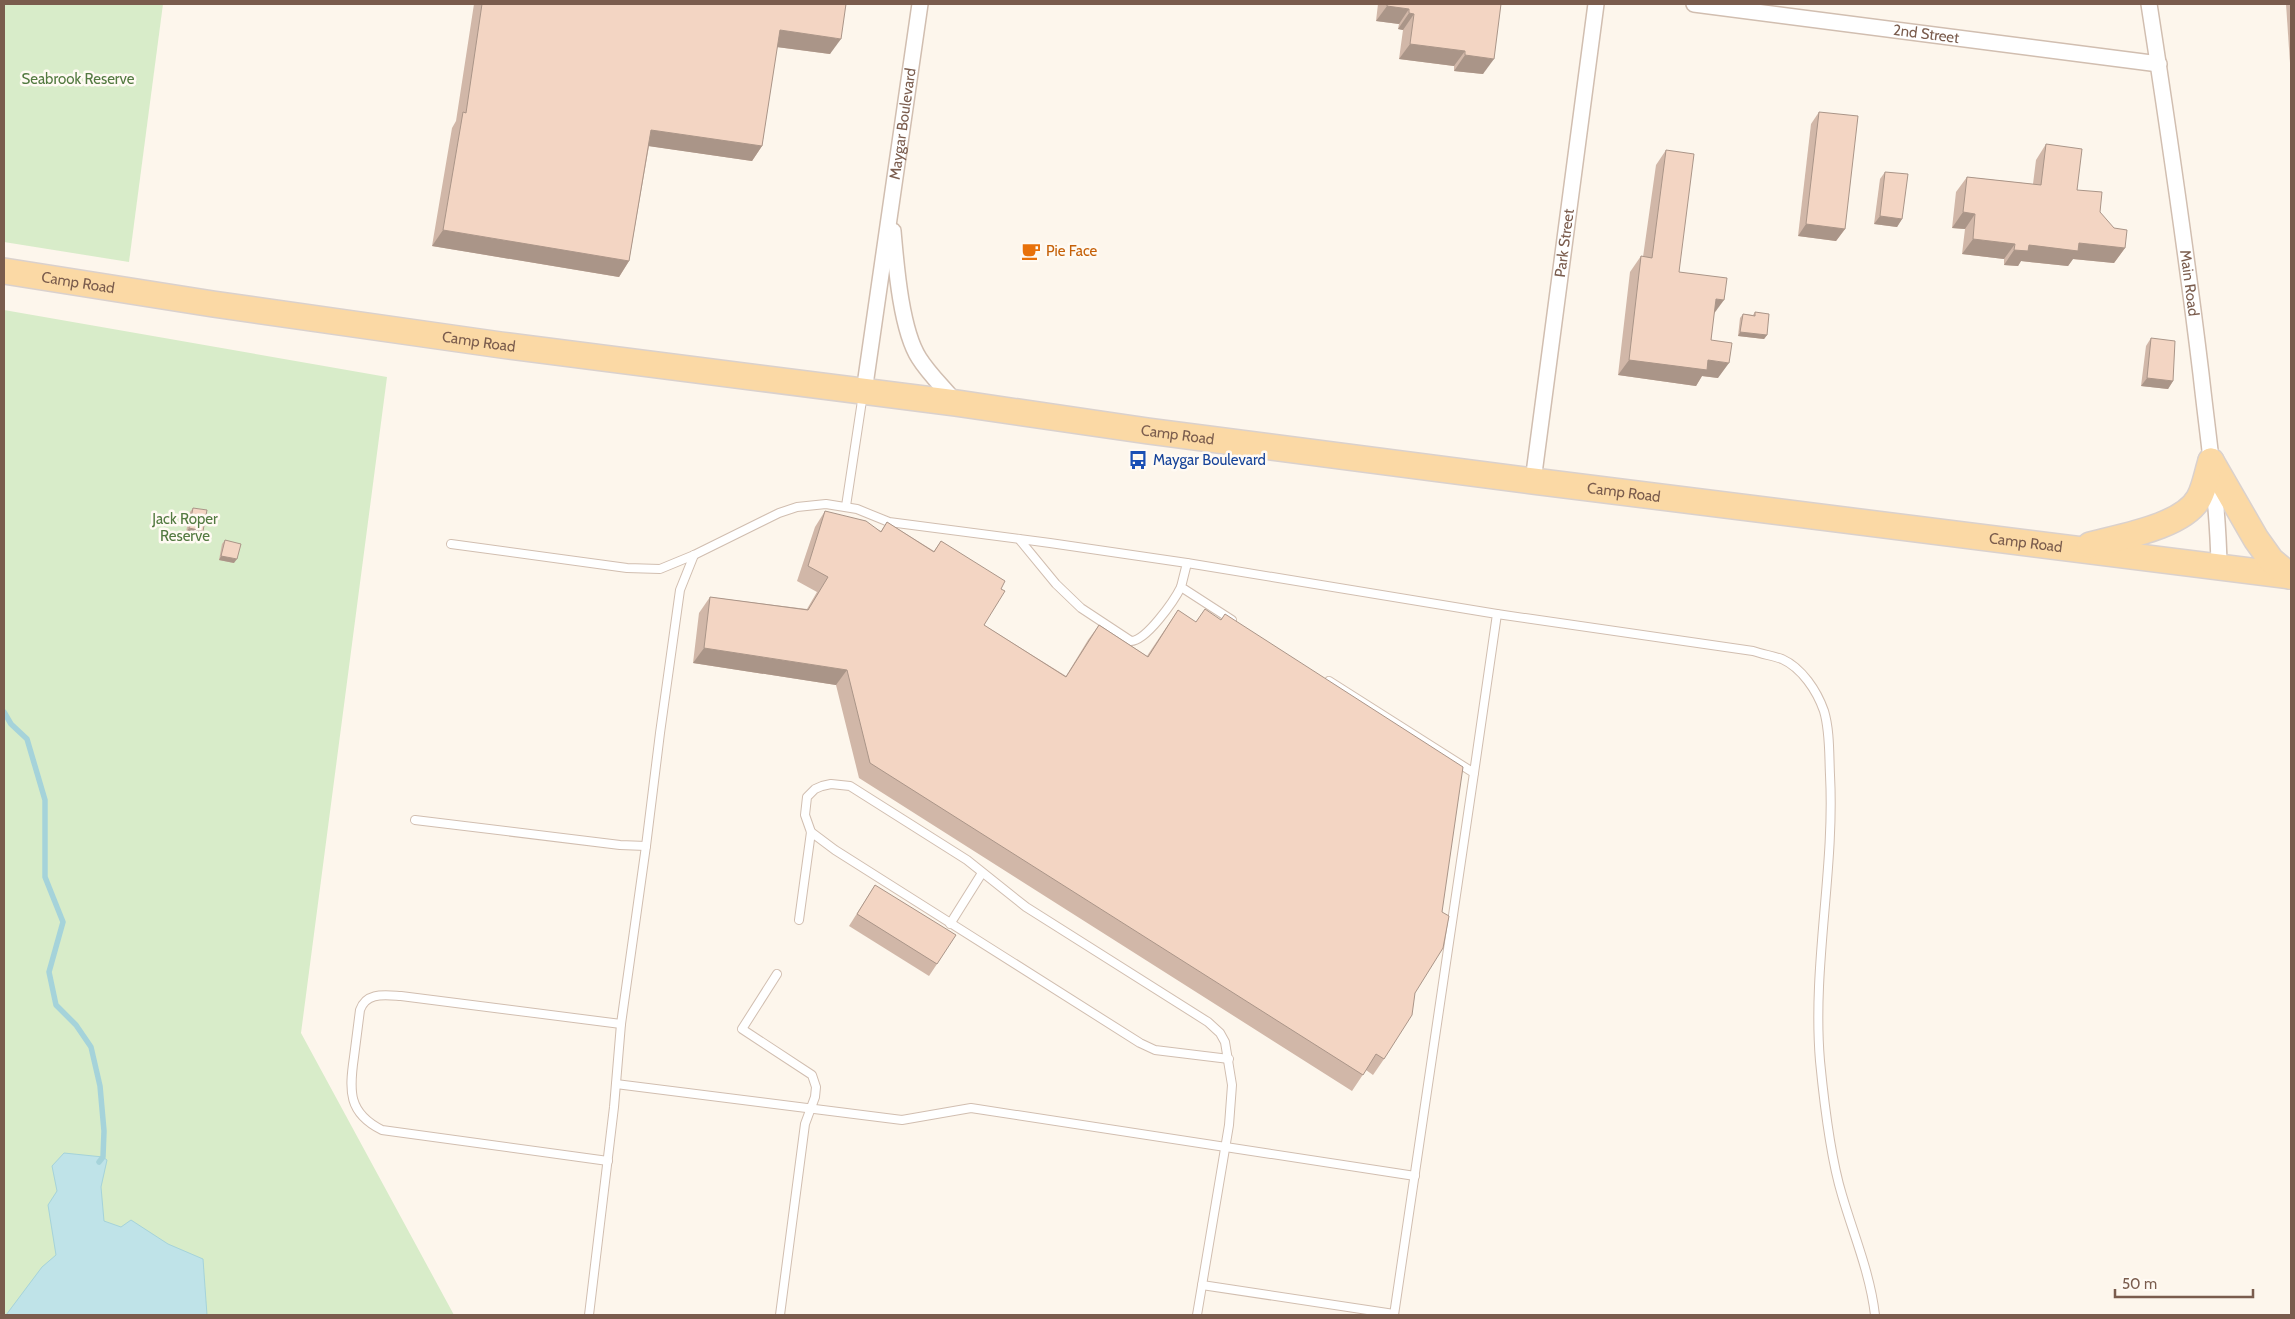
<svg xmlns="http://www.w3.org/2000/svg" width="2295" height="1319" font-family="Cabin,sans-serif">
  <style>
    .green { fill: #d8ecc9 }
    .water { fill: #bfe3e8; stroke: #a5d3da }
    .lines { fill: none; stroke-linecap: round; stroke-linejoin: round }
    .stream { stroke: #a5d3da; stroke-width: 5.5 }
    .service-casing { stroke: #d1beb0; stroke-width: 10 }
    .minor-casing { stroke: #d1beb0; stroke-width: 18 }
    .primary-casing { stroke: #dad1cd; stroke-width: 28 }
    .service { stroke: #fff; stroke-width: 8 }
    .minor { stroke: #fff; stroke-width: 15 }
    .primary { stroke: #fbd9a5; stroke-width: 25 }
    .wall { fill: #d1b7a8 }
    .shaded-wall { fill: #aa9588 }
    .building { fill: #f3d5c3; stroke: #aa9588 }
    .labels { text-anchor: middle; stroke-width: 5; stroke-linejoin: round; paint-order: stroke }
    .street-label { font-size: 15px; fill: #7a5c4d; stroke: #fffaf3 }
    .park-label { font-size: 15px; fill: #537a41; stroke: #fffaf3 }
    .food-label { font-size: 15px; fill: #c56008; stroke: #fffaf3; text-anchor: start }
    .transit-label { font-size: 15px; fill: #164399; stroke: #fffaf3; text-anchor: start }
  </style>
  <rect width="100%" height="100%" fill="#fdf6ec"/>
  <g class="green">
    <polygon points="4,4 163,4 129,262 4,242"/>
    <polygon points="4,310 387,377 301,1033 454,1315 4,1315"/>
  </g>
  <polygon class="water" points="64,1153 103,1157 107,1160 101,1187 104,1221 121,1227 131,1220 168,1244 203,1259 207,1315 6,1315 42,1267 56,1255 48,1205 57,1191 52,1166"/>
  <g class="lines">
    <polyline class="stream" points="4,712 11,724 27,739 45,800 45,877 63,922 49,972 56,1005 76,1025 91,1047 100,1086 104,1131 103,1157 99,1162"/>
    <g class="service-casing">
      <g id="service">
        <polyline points="846,506 863,394"/>
        <path d="M1019,539L1056,584L1081,608L1131,641C1146,641 1174,601 1181,587"/>
        <polyline points="451,544 627,568 660,569 694,555 779,513 797,507 826,504 857,509 889,522 1050,543 1187,563 1181,587 1232,620"/>
        <polyline points="1187,563 1497,614 1474,773"/>
        <path d="M1497,614L1753,651C1762,654 1773,656 1782,659C1802,668 1817,691 1824,711C1830,731 1829,754 1830,775C1835,870 1812,965 1820,1061C1824,1102 1830,1156 1842,1195C1854,1236 1870,1273 1875,1315"/>
        <polyline points="1329,681 1474,773 1394,1315"/>
        <polyline points="415,820 620,845 646,846"/>
        <polyline points="811,832 835,850 1140,1043 1155,1050 1229,1059"/>
        <polyline points="799,920 811,832 805,815 807,797 815,789 822,786 831,784 850,786 967,860 1026,907 1208,1022 1220,1033 1225,1042 1232,1085 1229,1125 1197,1315"/>
        <polyline points="950,924 982,873"/>
        <polyline points="777,974 742,1029 812,1075 816,1087 815,1097 805,1124 780,1315"/>
        <polyline points="616,1084 902,1120 971,1108 1415,1176"/>
        <path d="M608,1161L382,1130C348,1113 349,1091 354,1057C356,1042 358,1026 360,1010C366,992 384,995 401,996L621,1024"/>
        <polyline points="1202,1285 1394,1314"/>
        <polyline points="589,1315 614,1107 621,1024 646,846 660,733 680,590 694,555"/>
      </g>
    </g>
    <g class="minor-casing">
      <g id="minor">
        <path id="s1" d="M1694,4L2159,64"/>
        <path id="s2" d="M2149,4C2168,127 2186,250 2201,374C2208,438 2218,502 2219,566"/>
        <path d="M893,231C896,265 901,330 919,358C929,374 944,388 956,403"/>
        <path id="s3" d="M864,392L920,4"/>
        <path id="s4" d="M1533,481L1596,4"/>
      </g>
    </g>
    <g class="primary-casing">
      <g id="primary">
        <path id="s5" d="M4,271L213,304L501,345L956,403L1148,431L1533,481L2291,576"/>
        <polyline points="2211,461 2256,539 2271,560 2290,576"/>
        <path d="M2090,545C2119,537 2183,527 2199,498C2205,487 2207,473 2211,461"/>
      </g>
    </g>
    <use href="#service" class="service"/>
    <use href="#minor" class="minor"/>
    <use href="#primary" class="primary"/>
  </g>
  <g class="wall">
    <polygon points="474,4 846,4 830,54 777,47 762,146 752,161 649,146 629,261 619,277 432,246 452,128 456,121"/>
    <polygon points="1378,4 1501,4 1483,74 1454,71 1454,66 1399,59 1403,30 1398,29 1399,24 1376,21"/>
    <polygon points="2286,4 2291,4 2291,78"/>
    <polygon points="1819,112 1845,229 1836,241 1798,236 1811,124"/>
    <polygon points="2046,144 2077,190 2100,212 2125,248 2114,263 2073,259 2068,266 2021,261 2018,266 2004,265 2004,259 1962,254 1965,229 1952,228 1956,192 1967,177 2033,184 2036,160"/>
    <polygon points="1666,150 1679,272 1714,313 1711,340 1718,378 1702,376 1696,386 1618,375 1630,272 1641,256 1643,257 1656,165"/>
    <polygon points="1885,172 1902,219 1897,227 1874,224 1880,179"/>
    <polygon points="1755,312 1767,335 1764,339 1738,336 1740,318 1743,314 1753,315"/>
    <polygon points="2151,338 2173,381 2168,389 2141,386 2146,346"/>
    <polygon points="193,508 200,535 186,532 190,512"/>
    <polygon points="825,511 881,531 887,522 934,551 941,541 1001,589 984,625 1066,676 1088,640 1099,625 1147,656 1178,610 1415,993 1384,1059 1373,1075 1366,1070 1352,1091 859,778 836,685 693,663 699,613 710,597 807,609 817,592 797,581 815,527"/>
    <polygon points="225,540 234,563 219,560 222,544"/>
    <polygon points="875,885 937,964 929,976 849,926"/>
  </g>
  <g class="shaded-wall">
    <polygon points="1387,6 1409,9 1399,24 1376,21"/>
    <polygon points="1409,13 1414,14 1403,30 1398,29"/>
    <polygon points="780,30 841,39 830,54 769,46"/>
    <polygon points="1410,44 1465,51 1454,66 1399,59"/>
    <polygon points="1465,55 1494,59 1483,74 1454,71"/>
    <polygon points="651,130 762,146 752,161 641,145"/>
    <polygon points="1963,212 1975,214 1965,229 1952,228"/>
    <polygon points="1880,216 1902,219 1897,227 1874,224"/>
    <polygon points="1806,224 1845,229 1836,241 1798,236"/>
    <polygon points="443,230 629,261 619,277 432,246"/>
    <polygon points="1973,239 2015,244 2004,259 1962,254"/>
    <polygon points="2079,243 2125,248 2114,263 2073,259 2068,266 2021,261 2018,266 2004,265 2014,250 2029,245"/>
    <polygon points="1716,299 1724,300 1713,315"/>
    <polygon points="1740,332 1767,335 1764,339 1738,336"/>
    <polygon points="1629,360 1708,360 1729,363 1718,378 1702,376 1696,386 1618,375"/>
    <polygon points="2147,378 2173,381 2168,389 2141,386"/>
    <polygon points="189,528 203,531 200,535 186,532"/>
    <polygon points="221,556 237,559 234,563 219,560"/>
    <polygon points="704,648 847,670 836,685 693,663"/>
  </g>
  <g class="building">
    <polygon points="482,4 846,4 841,39 780,30 762,146 651,130 629,261 443,230 463,112 466,113"/>
    <polygon points="1387,4 1501,4 1494,59 1465,55 1465,51 1410,44 1414,14 1409,13 1409,9 1387,6"/>
    <polygon points="1819,112 1858,116 1845,229 1806,224"/>
    <polygon points="2046,144 2082,149 2077,190 2102,192 2100,212 2114,228 2127,230 2125,248 2079,243 2078,251 2029,245 2028,251 2014,250 2015,244 1973,239 1975,214 1963,212 1967,177 2041,185"/>
    <polygon points="1666,150 1694,154 1679,272 1727,278 1724,300 1716,299 1711,340 1732,343 1729,363 1708,360 1707,370 1629,360 1641,256 1652,258"/>
    <polygon points="1885,172 1908,174 1902,219 1880,216"/>
    <polygon points="1755,312 1769,314 1767,335 1740,332 1743,314 1755,316"/>
    <polygon points="2151,338 2175,341 2173,381 2147,378"/>
    <polygon points="193,508 207,510 203,531 189,528"/>
    <polygon points="825,511 866,521 881,532 887,522 934,552 941,541 1005,581 1001,589 1005,591 984,625 1066,677 1099,625 1148,657 1178,610 1196,622 1205,609 1221,620 1225,614 1463,767 1442,912 1449,916 1443,948 1415,993 1412,1015 1384,1059 1376,1054 1363,1075 870,763 847,670 704,648 710,597 808,610 828,577 808,566"/>
    <polygon points="225,540 241,544 237,559 221,556"/>
    <polygon points="875,885 956,935 937,964 857,914"/>
  </g>
  <defs>
    <g id="cafe-bare" transform="scale(1.5)"><path d="M-5.5-4.5H6V0H3Q3 3.5 0 3.5H-2.5Q-5.5 3.5-5.5 0ZM3-3.2v2h1.7v-2ZM-6 4.5H4V6H-6Z" fill="#e8710a" stroke="#fffaf3" stroke-width="2.5" paint-order="stroke"/></g>
    <g id="bus-bare" transform="scale(1.5)"><path d="M-5-6H5V4H4V6H2V4H-2V6H-4V4H-5ZM-3.5-4V0h7V-4ZM-3.5 1.2v1.5H-2V1.2ZM2 1.2v1.5H3.5V1.2Z" fill="#1a4fb4" stroke="#fffaf3" stroke-width="2.5" paint-order="stroke"/></g>
  </defs>
  <g fill-rule="evenodd">
    <use href="#cafe-bare" x="1031" y="251"/>
    <use href="#bus-bare" x="1138" y="460"/>
  </g>
  <g class="labels">
    <g class="street-label">
      <text dy="5" stroke="none"><textPath href="#s1" startOffset="234">2nd Street</textPath></text>
      <text dy="5" stroke="none"><textPath href="#s3" startOffset="271">Maygar Boulevard</textPath></text>
      <text dy="5" stroke="none"><textPath href="#s4" startOffset="240">Park Street</textPath></text>
      <text dy="5" stroke="none"><textPath href="#s5" startOffset="75">Camp Road</textPath></text>
      <text dy="5" stroke="none"><textPath href="#s2" startOffset="282">Main Road</textPath></text>
      <text dy="5" stroke="none"><textPath href="#s5" startOffset="480">Camp Road</textPath></text>
      <text dy="5" stroke="none"><textPath href="#s5" startOffset="1185">Camp Road</textPath></text>
      <text dy="5" stroke="none"><textPath href="#s5" startOffset="1635">Camp Road</textPath></text>
      <text dy="5" stroke="none"><textPath href="#s5" startOffset="2040">Camp Road</textPath></text>
    </g>
    <g class="park-label">
      <text x="78" y="84">Seabrook Reserve</text>
      <text x="185" y="524">Jack Roper<tspan x="185" dy="17">Reserve</tspan></text>
    </g>
    <g class="food-label">
      <text x="1046" y="256">Pie Face</text>
    </g>
    <g class="transit-label">
      <text x="1153" y="465">Maygar Boulevard</text>
    </g>
  </g>
  <rect width="2295" height="1319" fill="none" stroke="#7a5c4d" stroke-width="10"/>
  <path d="M2115 1289v8h138v-8" fill="none" stroke="#7a5c4d" stroke-width="2.5"/>
  <text x="2122" y="1289" font-size="15" fill="#7a5c4d" stroke="#fffaf3" stroke-width="4" paint-order="stroke">50 m</text>
</svg>
